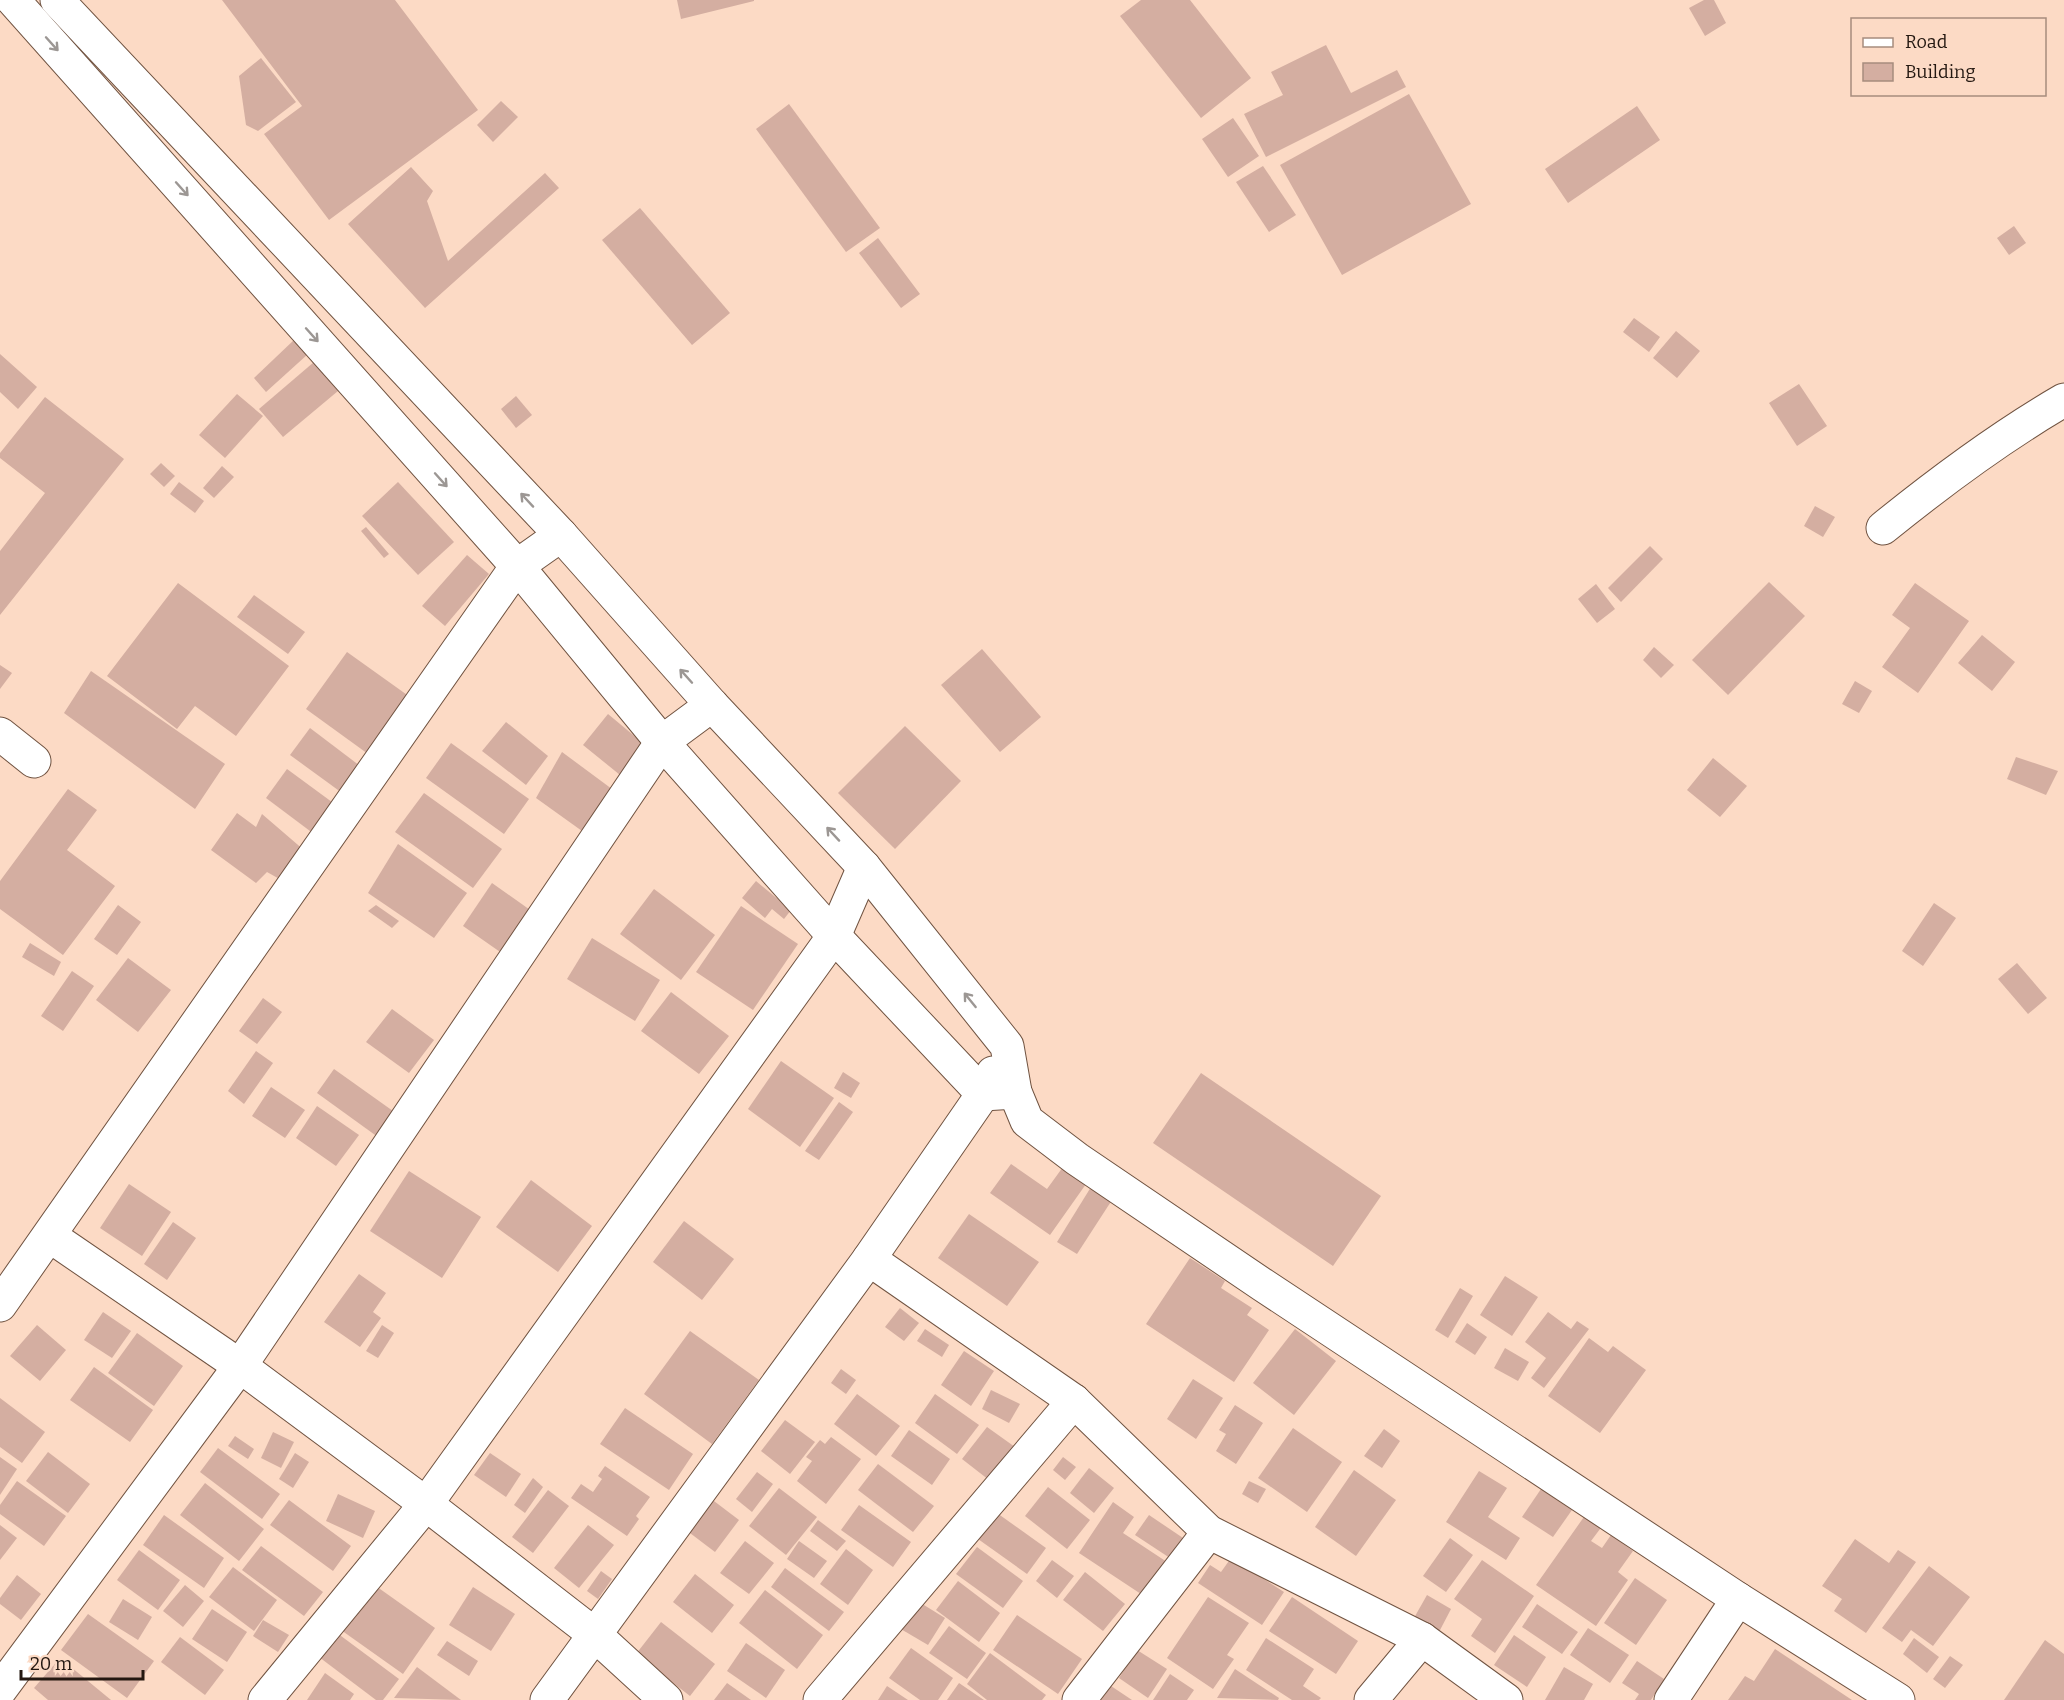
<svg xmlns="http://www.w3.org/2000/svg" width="2064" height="1700" font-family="Bitter,serif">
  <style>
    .building { fill: #d4aea1 }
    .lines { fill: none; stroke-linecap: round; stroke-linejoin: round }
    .minor-casing { stroke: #705341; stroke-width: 35 }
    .minor { stroke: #fff; stroke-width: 33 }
    .oneway { stroke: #9c9794 }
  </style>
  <rect width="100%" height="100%" fill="#fcdac5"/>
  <g class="building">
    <polygon points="222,0 395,0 478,110 329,220 264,134 302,106"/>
    <polygon points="677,0 754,0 754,1 681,19"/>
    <polygon points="1141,0 1190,0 1251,78 1201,118 1120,16"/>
    <polygon points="1704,0 1714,0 1726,23 1705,36 1689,8"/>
    <polygon points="1326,45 1351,93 1397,70 1406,87 1266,157 1244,114 1283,95 1271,72"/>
    <polygon points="261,58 296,102 258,131 246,125 239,76"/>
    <polygon points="1409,94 1471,204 1342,275 1280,165"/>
    <polygon points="501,101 518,117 493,142 477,125"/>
    <polygon points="789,104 880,228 846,252 756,129"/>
    <polygon points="1637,106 1660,140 1568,203 1545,169"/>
    <polygon points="1233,118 1259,156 1228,177 1202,139"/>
    <polygon points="1263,166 1296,215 1269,232 1236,182"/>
    <polygon points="411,167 433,191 427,201 448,261 545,173 559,188 425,308 348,224"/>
    <polygon points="640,208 730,313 692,345 602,240"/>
    <polygon points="2014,226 2026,243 2009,255 1997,238"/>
    <polygon points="878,238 920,294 901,308 859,253"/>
    <polygon points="1634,318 1660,337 1649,352 1623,332"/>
    <polygon points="1676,331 1700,351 1677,378 1653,358"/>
    <polygon points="295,339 308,354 266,392 254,378"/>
    <polygon points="0,354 37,387 18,409 0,392"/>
    <polygon points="314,362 338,391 283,437 259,409"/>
    <polygon points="1799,384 1827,426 1797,446 1769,403"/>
    <polygon points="237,394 263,416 225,458 199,435"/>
    <polygon points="516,396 532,415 516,428 501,409"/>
    <polygon points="45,397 124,459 0,615 0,551 45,493 0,458 0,453"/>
    <polygon points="161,463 175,476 164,487 150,474"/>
    <polygon points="222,466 234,477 214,498 203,488"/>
    <polygon points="179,482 204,501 195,513 170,494"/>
    <polygon points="398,482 454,542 418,575 362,516"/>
    <polygon points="1815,506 1835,517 1823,537 1804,526"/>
    <polygon points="366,527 389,554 384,558 361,531"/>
    <polygon points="1650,546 1663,559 1621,602 1608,588"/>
    <polygon points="467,555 489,574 445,626 422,606"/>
    <polygon points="1769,582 1805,616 1728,695 1692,660"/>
    <polygon points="178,583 289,666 236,736 195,706 177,729 107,676"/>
    <polygon points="1915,583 1969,621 1918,693 1882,667 1910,628 1892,615"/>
    <polygon points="1596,584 1615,609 1597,623 1578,599"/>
    <polygon points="254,595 305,632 288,654 237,617"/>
    <polygon points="1982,635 2015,662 1992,691 1958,663"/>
    <polygon points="1654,647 1674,665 1661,678 1643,660"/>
    <polygon points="982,649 1041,717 1000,752 941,685"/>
    <polygon points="347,652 417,702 375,759 306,709"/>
    <polygon points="0,665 12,673 0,689"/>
    <polygon points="91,671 225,764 195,809 64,713"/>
    <polygon points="1855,681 1872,691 1859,713 1842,704"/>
    <polygon points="608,714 650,749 625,779 583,745"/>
    <polygon points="506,722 548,756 526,785 482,751"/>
    <polygon points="905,726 961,781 895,849 838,793"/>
    <polygon points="310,728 368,772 349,798 290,755"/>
    <polygon points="451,743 529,799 504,834 426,778"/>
    <polygon points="562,752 616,792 589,836 536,798"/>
    <polygon points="2016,757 2058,771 2046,795 2007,779"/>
    <polygon points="1713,758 1747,786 1720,817 1687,790"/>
    <polygon points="287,769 336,805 314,834 266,798"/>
    <polygon points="68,789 97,810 67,850 115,886 63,955 0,909 0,881"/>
    <polygon points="424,793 502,849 473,888 395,832"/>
    <polygon points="237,813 256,827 262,814 305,851 283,881 267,872 256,883 211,850"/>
    <polygon points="398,844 467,893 434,938 368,893"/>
    <polygon points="756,881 791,910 784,919 772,909 765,918 742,898"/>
    <polygon points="492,883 533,912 503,954 463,926"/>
    <polygon points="654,889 715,935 681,980 620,934"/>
    <polygon points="1934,903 1956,918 1923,966 1902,951"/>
    <polygon points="118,905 141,922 117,955 94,939"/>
    <polygon points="376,905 399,921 392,928 368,911"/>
    <polygon points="741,906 798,944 753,1010 696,972"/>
    <polygon points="592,938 660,980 635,1021 567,979"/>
    <polygon points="30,943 61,962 54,976 22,957"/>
    <polygon points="128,958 171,990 138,1032 96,1000"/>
    <polygon points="2017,963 2047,998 2028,1014 1998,979"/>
    <polygon points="72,971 94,986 63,1031 41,1016"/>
    <polygon points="671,992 729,1036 699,1074 641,1031"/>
    <polygon points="263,998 282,1012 257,1044 239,1031"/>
    <polygon points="392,1009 434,1040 409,1073 366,1042"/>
    <polygon points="256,1051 273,1063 244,1104 228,1091"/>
    <polygon points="781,1061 834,1098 800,1147 748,1109"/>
    <polygon points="334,1069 400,1116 382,1140 317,1093"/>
    <polygon points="843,1072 860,1083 851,1098 834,1088"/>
    <polygon points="1201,1073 1381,1196 1333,1266 1153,1143"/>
    <polygon points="271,1087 305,1110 285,1138 252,1116"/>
    <polygon points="839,1102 853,1112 819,1160 805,1151"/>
    <polygon points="317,1106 359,1135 336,1166 296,1138"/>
    <polygon points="1068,1160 1091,1177 1050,1235 990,1193 1011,1164 1047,1189"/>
    <polygon points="409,1171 481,1217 442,1278 370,1231"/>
    <polygon points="531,1180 592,1226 558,1272 496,1227"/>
    <polygon points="129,1184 171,1212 142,1256 100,1228"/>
    <polygon points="1091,1187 1112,1200 1077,1254 1057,1242"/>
    <polygon points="969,1214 1039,1262 1007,1306 938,1258"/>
    <polygon points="684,1221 734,1259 702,1300 653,1262"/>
    <polygon points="173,1222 196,1238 167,1280 144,1264"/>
    <polygon points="1190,1258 1225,1281 1221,1288 1252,1308 1247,1315 1269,1330 1234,1382 1146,1324"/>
    <polygon points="359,1274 386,1293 373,1312 381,1318 360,1347 324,1322"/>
    <polygon points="1505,1276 1538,1297 1512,1336 1480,1315"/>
    <polygon points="1460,1288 1473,1296 1448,1338 1435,1330"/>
    <polygon points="900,1308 919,1323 904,1341 885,1327"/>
    <polygon points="103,1312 131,1331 112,1358 84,1340"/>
    <polygon points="1548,1312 1571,1329 1577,1321 1589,1329 1544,1388 1531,1378 1546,1358 1525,1342"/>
    <polygon points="1467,1323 1487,1337 1475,1355 1455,1342"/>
    <polygon points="37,1325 66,1350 40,1381 10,1356"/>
    <polygon points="382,1325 394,1333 378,1358 366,1351"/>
    <polygon points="925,1329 949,1345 942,1357 917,1341"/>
    <polygon points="1295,1329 1336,1361 1294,1415 1253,1383"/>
    <polygon points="690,1331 759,1380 712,1444 644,1394"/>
    <polygon points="137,1333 183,1366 154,1406 108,1373"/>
    <polygon points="1589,1338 1608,1352 1613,1346 1646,1370 1600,1433 1548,1396"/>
    <polygon points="1505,1348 1529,1362 1518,1381 1494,1368"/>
    <polygon points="964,1351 994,1371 971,1406 941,1385"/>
    <polygon points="94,1367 153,1410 130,1442 70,1400"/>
    <polygon points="841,1369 856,1380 846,1394 831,1383"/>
    <polygon points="1193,1379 1223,1398 1196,1439 1167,1419"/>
    <polygon points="991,1390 1020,1404 1009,1423 982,1409"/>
    <polygon points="857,1394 900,1426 876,1456 834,1424"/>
    <polygon points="935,1394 979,1425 957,1454 915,1423"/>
    <polygon points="0,1398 45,1432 22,1463 0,1447"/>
    <polygon points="1235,1405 1263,1423 1236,1464 1216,1451 1226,1434 1219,1430"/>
    <polygon points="625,1408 693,1454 669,1490 600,1444"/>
    <polygon points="785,1420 815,1442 790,1474 761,1451"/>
    <polygon points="987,1427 1015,1447 989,1480 962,1459"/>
    <polygon points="1293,1428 1342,1462 1307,1512 1258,1478"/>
    <polygon points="1384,1429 1400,1441 1382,1468 1364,1456"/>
    <polygon points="909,1430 950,1459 932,1485 891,1456"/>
    <polygon points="273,1432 294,1442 281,1468 261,1458"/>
    <polygon points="235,1436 254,1449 248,1459 228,1446"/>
    <polygon points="831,1437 861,1459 826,1504 797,1481 812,1461 806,1457 820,1440 825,1444"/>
    <polygon points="218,1448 280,1494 262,1519 200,1472"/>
    <polygon points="48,1452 90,1484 68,1513 26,1481"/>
    <polygon points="295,1453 309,1462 293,1488 279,1479"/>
    <polygon points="490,1453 521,1474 506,1497 474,1475"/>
    <polygon points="0,1457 17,1469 0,1495"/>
    <polygon points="1063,1457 1076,1467 1065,1480 1053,1470"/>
    <polygon points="878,1464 934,1506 913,1532 858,1490"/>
    <polygon points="605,1466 650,1497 636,1516 639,1519 627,1536 571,1498 581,1484 593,1492 602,1479 598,1476"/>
    <polygon points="1089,1468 1114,1488 1094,1513 1070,1493"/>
    <polygon points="1354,1470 1396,1500 1356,1556 1315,1527"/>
    <polygon points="1479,1471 1507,1488 1488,1517 1520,1538 1506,1560 1446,1522"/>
    <polygon points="757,1472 773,1484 752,1512 736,1499"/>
    <polygon points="533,1478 543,1487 525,1513 514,1505"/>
    <polygon points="17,1481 66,1516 44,1546 0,1514 0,1505"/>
    <polygon points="1249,1481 1266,1489 1258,1503 1242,1494"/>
    <polygon points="205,1483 264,1529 239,1561 180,1515"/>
    <polygon points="1048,1487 1090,1520 1067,1549 1025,1516"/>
    <polygon points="779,1488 817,1517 786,1555 749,1526"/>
    <polygon points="1541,1489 1572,1510 1553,1537 1522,1517"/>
    <polygon points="548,1490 569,1506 533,1553 512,1537"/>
    <polygon points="338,1494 375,1511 363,1538 326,1521"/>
    <polygon points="710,1498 739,1520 715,1552 686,1530"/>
    <polygon points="289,1500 351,1546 333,1571 270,1525"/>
    <polygon points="1113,1502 1134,1517 1123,1533 1167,1562 1144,1596 1079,1553"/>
    <polygon points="859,1505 911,1542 893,1567 841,1530"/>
    <polygon points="990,1508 1046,1548 1027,1574 971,1534"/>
    <polygon points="1586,1514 1603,1525 1591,1541 1602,1548 1611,1535 1633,1551 1618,1572 1628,1580 1596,1626 1536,1585"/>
    <polygon points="164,1515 224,1558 204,1588 143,1545"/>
    <polygon points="1149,1515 1189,1542 1176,1562 1135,1535"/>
    <polygon points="818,1520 846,1541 837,1551 810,1531"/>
    <polygon points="0,1525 17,1538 0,1560"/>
    <polygon points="588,1525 614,1545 579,1588 554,1568"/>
    <polygon points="1450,1538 1473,1555 1446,1592 1423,1576"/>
    <polygon points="1855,1539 1889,1563 1898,1550 1916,1562 1866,1633 1834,1611 1842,1599 1822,1586"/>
    <polygon points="745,1541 774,1563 749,1594 720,1573"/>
    <polygon points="799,1541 827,1561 814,1578 787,1559"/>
    <polygon points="261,1546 323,1592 304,1616 242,1570"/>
    <polygon points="977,1547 1023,1581 1003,1608 956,1574"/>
    <polygon points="846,1549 873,1570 848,1605 820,1584"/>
    <polygon points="139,1550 180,1580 158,1610 117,1580"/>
    <polygon points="1231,1558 1284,1592 1262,1625 1198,1583 1210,1565 1221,1572"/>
    <polygon points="1052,1560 1074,1576 1057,1598 1036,1581"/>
    <polygon points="1482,1560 1534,1596 1495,1653 1471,1636 1482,1619 1454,1599"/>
    <polygon points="1929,1566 1970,1597 1933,1646 1911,1630 1902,1642 1882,1628"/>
    <polygon points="233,1567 277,1600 254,1631 209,1597"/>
    <polygon points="785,1568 844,1612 829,1631 771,1587"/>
    <polygon points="601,1571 612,1579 598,1599 587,1591"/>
    <polygon points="1085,1572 1125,1604 1103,1631 1063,1600"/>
    <polygon points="695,1574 734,1605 712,1633 673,1602"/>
    <polygon points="17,1575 41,1594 21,1620 0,1604 0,1598"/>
    <polygon points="1635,1578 1667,1600 1636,1645 1604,1623"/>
    <polygon points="958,1581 1000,1613 979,1642 936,1610"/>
    <polygon points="373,1584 435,1628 403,1674 341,1630"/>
    <polygon points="185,1585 204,1601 183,1627 163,1611"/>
    <polygon points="473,1587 515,1614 491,1651 449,1625"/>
    <polygon points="765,1590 823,1635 797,1669 739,1623"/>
    <polygon points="1427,1595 1451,1609 1439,1632 1414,1618"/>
    <polygon points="911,1597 945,1618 928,1645 894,1625"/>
    <polygon points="1208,1597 1249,1623 1227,1655 1234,1659 1213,1689 1167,1658"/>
    <polygon points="1292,1597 1358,1641 1336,1674 1269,1631"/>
    <polygon points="123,1599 152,1617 138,1640 109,1622"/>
    <polygon points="1537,1604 1578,1632 1562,1654 1522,1627"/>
    <polygon points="212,1609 247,1632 227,1662 192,1639"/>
    <polygon points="88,1614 154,1661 127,1698 61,1650"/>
    <polygon points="1017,1615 1082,1659 1058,1694 993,1650"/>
    <polygon points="263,1620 289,1635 278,1652 253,1636"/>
    <polygon points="661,1622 715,1664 690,1696 636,1654"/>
    <polygon points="949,1626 986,1653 967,1679 929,1653"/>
    <polygon points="1588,1628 1629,1655 1610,1683 1570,1655"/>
    <polygon points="337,1633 399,1679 383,1700 376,1700 319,1657"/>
    <polygon points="1514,1635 1546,1657 1527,1687 1494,1665"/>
    <polygon points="180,1637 224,1670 205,1695 161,1662"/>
    <polygon points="1266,1638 1314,1669 1303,1686 1321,1698 1319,1700 1292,1700 1246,1670"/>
    <polygon points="1914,1638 1939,1657 1927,1673 1903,1654"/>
    <polygon points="2045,1640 2064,1654 2064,1700 2004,1700"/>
    <polygon points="447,1641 478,1661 469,1676 437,1655"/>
    <polygon points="746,1643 785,1670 766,1698 727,1671"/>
    <polygon points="911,1648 953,1678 938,1700 920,1700 889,1678"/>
    <polygon points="1775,1649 1852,1700 1728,1700 1745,1676 1754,1681"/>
    <polygon points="1137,1650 1167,1669 1148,1698 1119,1678"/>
    <polygon points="990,1653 1046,1695 1042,1700 987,1700 967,1684"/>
    <polygon points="1950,1656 1963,1665 1945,1688 1933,1679"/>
    <polygon points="60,1658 111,1700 48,1700 34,1688"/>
    <polygon points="1637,1661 1664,1679 1651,1700 1635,1700 1639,1694 1622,1683"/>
    <polygon points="417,1667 461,1700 394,1698"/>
    <polygon points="1564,1667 1593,1684 1584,1700 1545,1700"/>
    <polygon points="1235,1669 1279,1698 1278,1700 1217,1698"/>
    <polygon points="325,1673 354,1694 350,1700 307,1700"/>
    <polygon points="1170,1674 1194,1690 1187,1700 1153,1700"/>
    <polygon points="727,1683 751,1700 714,1700"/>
    <polygon points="959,1683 984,1700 947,1700"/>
    <polygon points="887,1686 908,1700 878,1700"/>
    <polygon points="1111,1686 1132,1700 1101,1700"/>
  </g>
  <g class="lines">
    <g class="minor-casing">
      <g id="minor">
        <polyline points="13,0 517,566 662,742 834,936 983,1094 1015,1092"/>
        <polyline points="57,0 561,535 712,705 864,867 1007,1046 1015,1092 1027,1121 1077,1159 1263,1285 1738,1599 1898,1700"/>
        <path d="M1883,528C1941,481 2000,437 2064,400"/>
        <polyline points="0,734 34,761"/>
        <polyline points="50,1236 240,1366 426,1504 594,1634 666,1700"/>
        <polyline points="869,1259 1074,1401 1209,1532 1422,1639 1506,1700"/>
        <polyline points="0,1305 517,566 561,535"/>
        <polyline points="0,1690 240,1366 662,742 712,705"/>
        <polyline points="265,1700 426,1504 834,936 864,867"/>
        <polyline points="547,1700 869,1259 983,1094 993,1073"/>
        <polyline points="820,1700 1074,1401"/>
        <polyline points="1079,1700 1209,1532"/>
        <polyline points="1371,1700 1422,1639"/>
        <polyline points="1671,1700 1738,1599"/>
      </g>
    </g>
    <use href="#minor" class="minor"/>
  </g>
  <defs><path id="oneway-shaft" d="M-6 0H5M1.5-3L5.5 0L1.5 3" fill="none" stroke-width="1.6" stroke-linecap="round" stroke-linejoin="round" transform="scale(1.5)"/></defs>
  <g class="oneway">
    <use href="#oneway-shaft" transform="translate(52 44) rotate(48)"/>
    <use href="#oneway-shaft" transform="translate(182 189) rotate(48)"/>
    <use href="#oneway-shaft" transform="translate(312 335) rotate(48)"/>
    <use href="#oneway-shaft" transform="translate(441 480) rotate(48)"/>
    <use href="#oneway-shaft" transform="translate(527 500) rotate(-133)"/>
    <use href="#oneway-shaft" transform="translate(686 676) rotate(-132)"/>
    <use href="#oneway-shaft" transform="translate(833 834) rotate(-133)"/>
    <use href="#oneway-shaft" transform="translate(970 1000) rotate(-129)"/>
  </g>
  <rect x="1851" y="18" width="195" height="78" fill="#fcdac5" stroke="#a68c7d" stroke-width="1.5"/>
  <rect x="1863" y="38" width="30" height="9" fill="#ffffff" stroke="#a68c7d" stroke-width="1.5"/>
  <text x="1905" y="48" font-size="18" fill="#241811">Road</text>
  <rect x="1863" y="63" width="30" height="18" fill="#d4aea1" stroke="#a68c7d" stroke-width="1.5"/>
  <text x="1905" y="78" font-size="18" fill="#241811">Building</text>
  <path d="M21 1670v9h122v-9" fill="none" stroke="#241811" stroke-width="3"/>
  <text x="30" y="1670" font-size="18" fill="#241811" stroke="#fcdac5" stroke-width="4.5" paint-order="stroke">20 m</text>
</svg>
